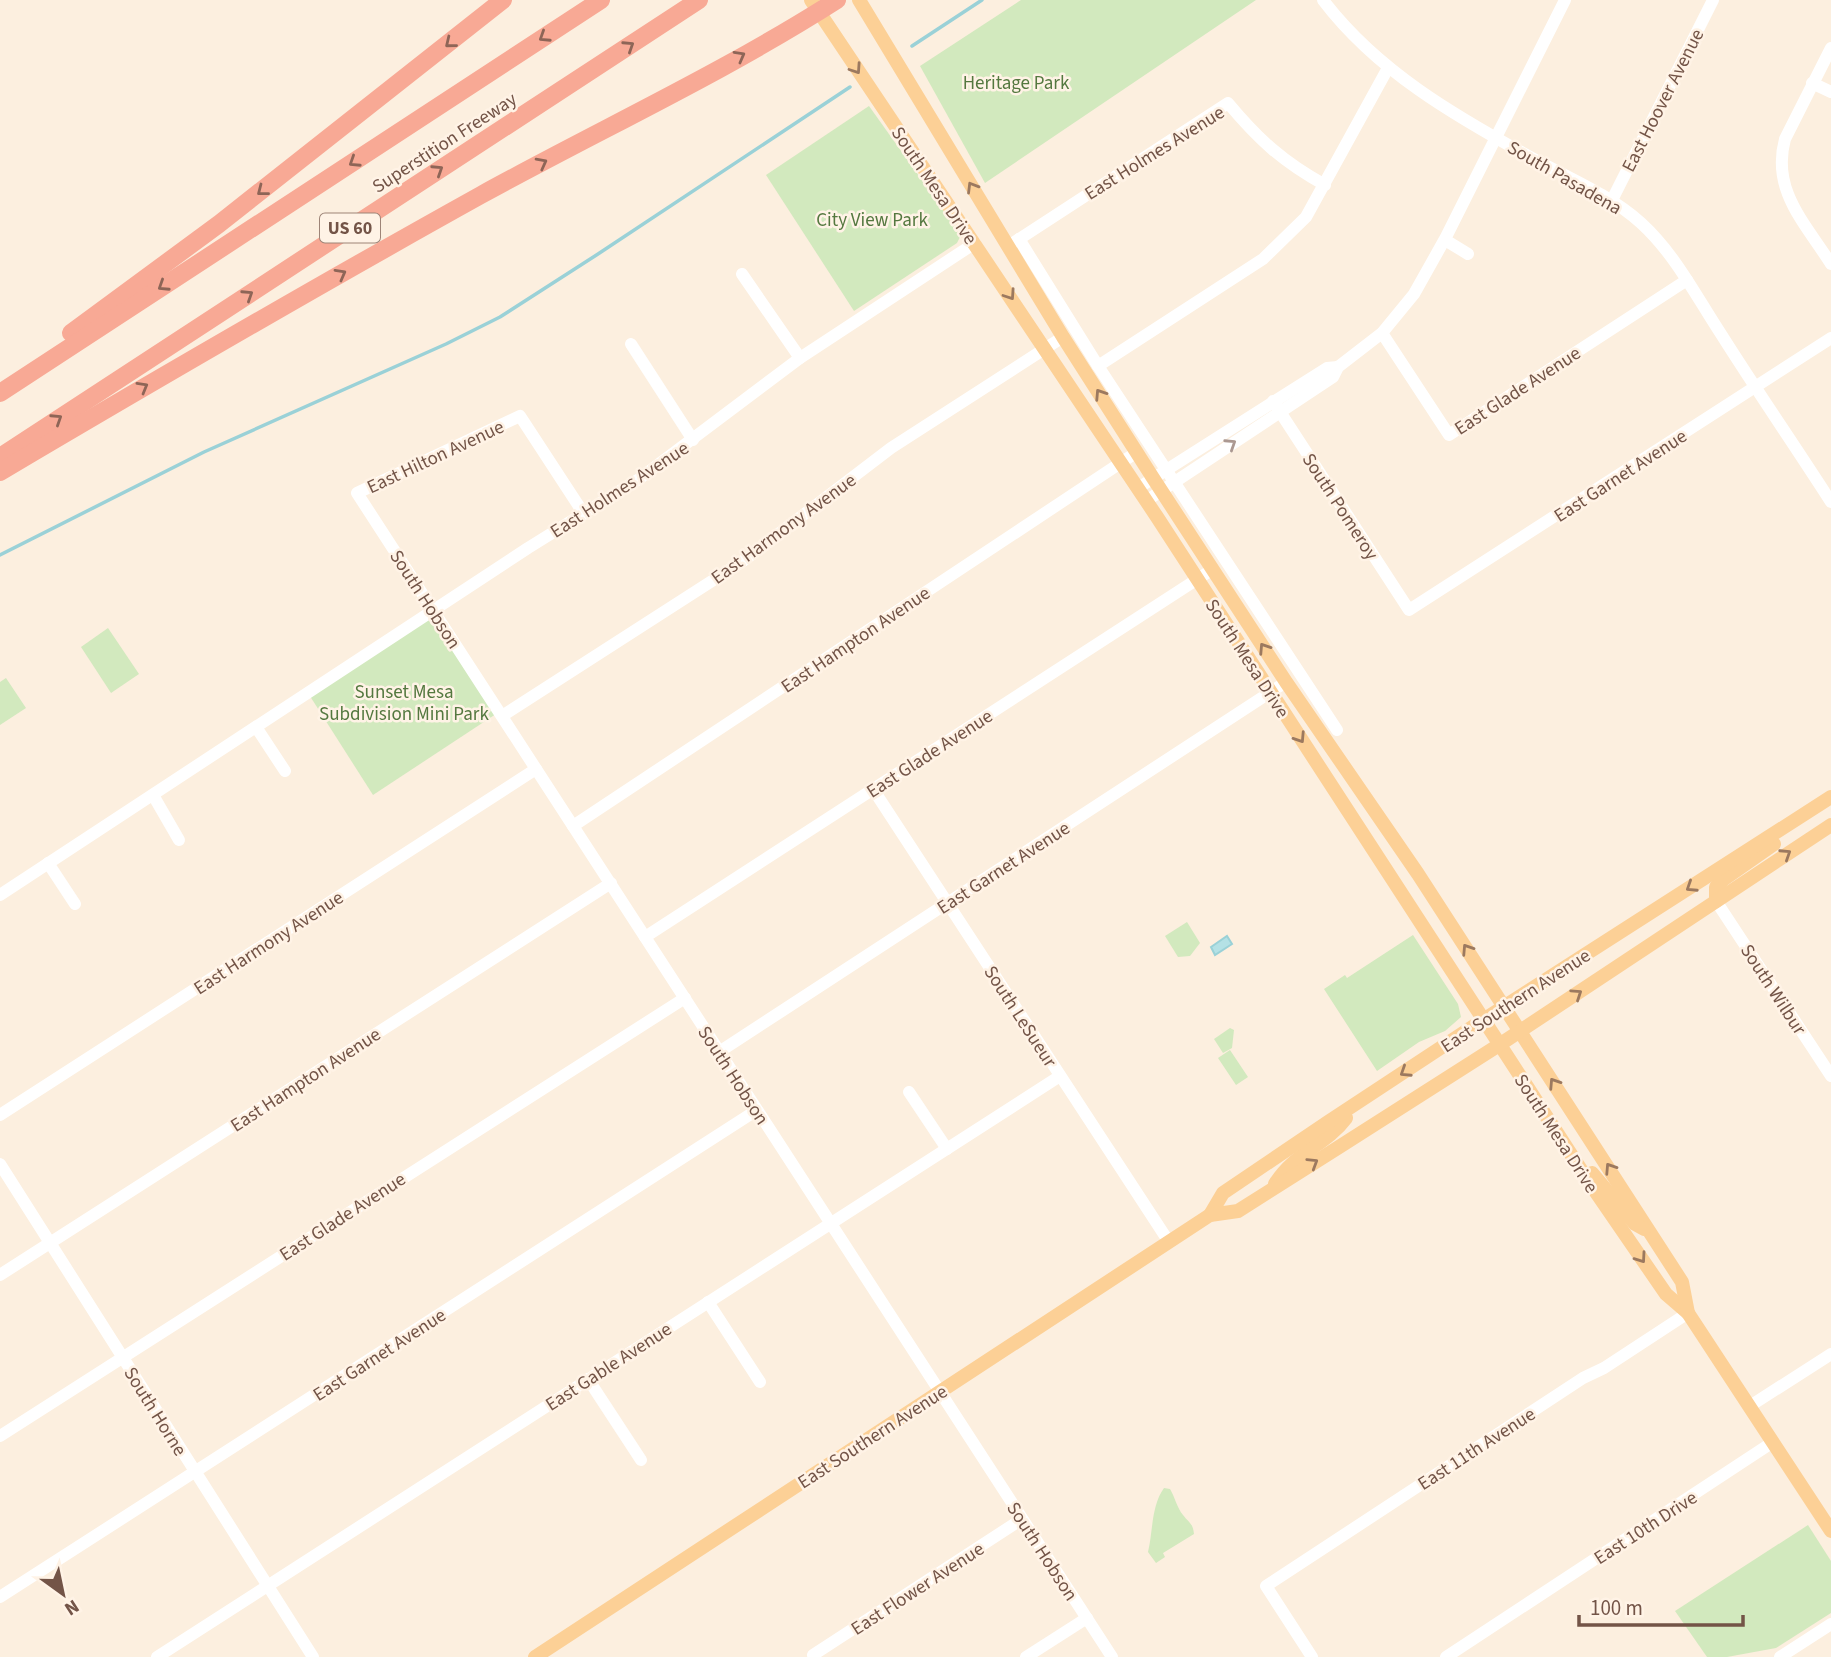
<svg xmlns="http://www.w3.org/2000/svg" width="1831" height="1657" font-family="'Source Sans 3',sans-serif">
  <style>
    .green { fill: #d2e9be }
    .water { fill: #b4e1e5; stroke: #9ad1d7; stroke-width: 2 }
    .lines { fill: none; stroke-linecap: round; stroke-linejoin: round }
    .stream { stroke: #9ad1d7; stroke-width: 3.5 }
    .minor { stroke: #fff; stroke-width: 12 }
    .major { stroke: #fcd096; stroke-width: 14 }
    .highway { stroke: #f8a995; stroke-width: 18 }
    .oneway { stroke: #8e6557 }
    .oneway2 { stroke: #9c795f }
    .oneway3 { stroke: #ab9891 }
    .labels { text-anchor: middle; stroke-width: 5; stroke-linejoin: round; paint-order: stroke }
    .shield { fill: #fff3e6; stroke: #9d8477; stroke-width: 2 }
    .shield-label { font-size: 18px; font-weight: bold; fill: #735447 }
    .park-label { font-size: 19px; fill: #54783f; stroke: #fff3e6 }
    .street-label { font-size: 19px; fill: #735447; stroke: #fff3e6 }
  </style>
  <rect width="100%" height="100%" fill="#fcefdf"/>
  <g class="green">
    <polygon points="1021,0 1256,0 985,183 920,66"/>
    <polygon points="869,106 961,235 957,243 854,311 766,175"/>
    <polygon points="434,610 499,712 373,795 308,693"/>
    <polygon points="108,628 139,674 111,693 81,647"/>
    <polygon points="6,678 26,708 0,725 0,682"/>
    <polygon points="1187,922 1200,943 1190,956 1178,957 1165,936"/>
    <polygon points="1413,935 1458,1004 1461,1017 1445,1031 1419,1042 1377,1071 1324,989 1345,975 1347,978"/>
    <polygon points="1230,1028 1234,1030 1232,1048 1223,1053 1214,1039"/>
    <polygon points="1230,1050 1248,1077 1236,1085 1218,1058"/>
    <path d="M1164,1488L1170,1489C1175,1497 1177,1508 1183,1515C1189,1523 1193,1523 1194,1534L1163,1553L1165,1557L1156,1563L1148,1552C1153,1532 1151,1506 1164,1488Z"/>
    <polygon points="1808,1525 1831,1561 1831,1613 1776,1648 1727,1657 1707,1657 1675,1611"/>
  </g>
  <polygon class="water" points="1227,936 1232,944 1215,955 1211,947"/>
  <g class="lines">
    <g class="stream">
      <polyline points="912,46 982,0"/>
      <polyline points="0,555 204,452 446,344 500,317 598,254 850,87"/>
    </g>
    <g class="minor">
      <path d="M1323,0C1377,71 1455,116 1532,158C1569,178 1610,195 1641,223C1675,254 1696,296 1721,334C1757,391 1795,446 1831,502"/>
      <path d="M1831,48L1785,139C1771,190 1805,223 1831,264"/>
      <polyline points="1812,83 1831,92"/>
      <polyline points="1612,200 1713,0"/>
      <polyline points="1019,239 1098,366 1337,730"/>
      <polyline points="1445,240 1468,254"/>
      <path d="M1013,243L1228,103C1258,139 1283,162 1325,185"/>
      <polyline points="742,274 800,358"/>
      <polyline points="1382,333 1449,435 1687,280"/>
      <polyline points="631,344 693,440"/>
      <polyline points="1098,366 1263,259 1306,217 1388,68"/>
      <polyline points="1273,401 1409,610 1831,338"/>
      <polyline points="1138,488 1327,368 1338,367"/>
      <polyline points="1146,501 1333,377 1338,367 1382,333 1414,294 1446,237 1565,0"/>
      <polyline points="584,514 520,416 357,493 1112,1657"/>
      <polyline points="502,716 743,561 891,448 1063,337"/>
      <polyline points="256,727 285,771"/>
      <polyline points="873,789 1169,1242"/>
      <polyline points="153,795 179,840"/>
      <polyline points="573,826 1137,452"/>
      <polyline points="48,863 75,904"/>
      <polyline points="0,895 528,548 639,479 800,358 975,243"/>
      <polyline points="1716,901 1831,1076"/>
      <polyline points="645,937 1213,569"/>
      <polyline points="719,1052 1286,682"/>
      <polyline points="909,1092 947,1149"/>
      <polyline points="0,1115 536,769"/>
      <polyline points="0,1164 313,1657"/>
      <polyline points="0,1275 611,883"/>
      <polyline points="708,1302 760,1382"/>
      <polyline points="588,1379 641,1460"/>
      <polyline points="1750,1406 1831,1354"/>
      <polyline points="0,1436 685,998"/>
      <polyline points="0,1597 757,1110"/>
      <polyline points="157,1657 1060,1076"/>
      <polyline points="814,1657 813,1655 1022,1519"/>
      <polyline points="1026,1657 1087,1618"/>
      <polyline points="1312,1657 1266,1586 1583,1378 1604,1368 1688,1313"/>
      <polyline points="1446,1657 1773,1442"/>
      <polyline points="1780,1657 1831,1624"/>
    </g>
    <g class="major">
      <polyline points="811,0 1157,517 1589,1182 1666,1294 1688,1313 1831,1531"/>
      <polyline points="859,0 1063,337 1153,478 1286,682 1418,874 1682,1282 1688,1313"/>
      <polyline points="1716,901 1716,887 1724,879 1774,844"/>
      <polyline points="1592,1173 1635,1224 1644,1229"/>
      <path d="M1275,1184C1294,1153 1326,1145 1346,1118"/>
      <polyline points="1210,1215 1223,1193 1328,1122 1483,1020 1831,797"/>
      <polyline points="535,1657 1210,1215 1238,1211 1339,1147 1499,1045 1831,825"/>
    </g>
    <g class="highway">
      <polyline points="71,333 219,224 503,0"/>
      <polyline points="0,393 601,0"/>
      <polyline points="0,457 699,0"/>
      <path d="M0,472C159,378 319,285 481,195C599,130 723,73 837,0"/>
    </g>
  </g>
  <defs><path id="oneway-chevron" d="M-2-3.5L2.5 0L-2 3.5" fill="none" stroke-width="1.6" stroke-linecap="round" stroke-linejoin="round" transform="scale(1.75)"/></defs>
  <g class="oneway">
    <use href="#oneway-chevron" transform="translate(544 37) rotate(147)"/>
    <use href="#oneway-chevron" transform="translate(450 43) rotate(141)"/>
    <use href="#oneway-chevron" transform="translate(629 46) rotate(-33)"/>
    <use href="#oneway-chevron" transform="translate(740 56) rotate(-29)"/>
    <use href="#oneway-chevron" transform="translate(354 162) rotate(147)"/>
    <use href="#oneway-chevron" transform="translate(542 163) rotate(-28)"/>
    <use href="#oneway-chevron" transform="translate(438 170) rotate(-33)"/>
    <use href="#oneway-chevron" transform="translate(262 191) rotate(142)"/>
    <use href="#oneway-chevron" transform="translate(341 274) rotate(-29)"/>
    <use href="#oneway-chevron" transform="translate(163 286) rotate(147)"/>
    <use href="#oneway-chevron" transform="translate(248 295) rotate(-33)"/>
    <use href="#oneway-chevron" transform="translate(143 387) rotate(-30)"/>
    <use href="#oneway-chevron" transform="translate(57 419) rotate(-33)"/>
  </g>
  <g class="oneway2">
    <use href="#oneway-chevron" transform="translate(856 69) rotate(56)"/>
    <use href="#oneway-chevron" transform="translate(972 187) rotate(-121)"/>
    <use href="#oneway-chevron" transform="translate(1010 295) rotate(56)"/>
    <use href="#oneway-chevron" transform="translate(1100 394) rotate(-123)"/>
    <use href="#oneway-chevron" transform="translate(1264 648) rotate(-123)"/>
    <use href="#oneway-chevron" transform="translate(1300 738) rotate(57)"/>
    <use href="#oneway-chevron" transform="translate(1786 854) rotate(-33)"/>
    <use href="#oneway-chevron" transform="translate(1691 887) rotate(147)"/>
    <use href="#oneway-chevron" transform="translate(1467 949) rotate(-123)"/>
    <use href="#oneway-chevron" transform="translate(1577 994) rotate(-34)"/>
    <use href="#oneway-chevron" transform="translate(1405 1072) rotate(147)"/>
    <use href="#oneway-chevron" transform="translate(1554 1083) rotate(-123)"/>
    <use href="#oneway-chevron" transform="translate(1313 1163) rotate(-32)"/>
    <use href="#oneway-chevron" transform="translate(1610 1168) rotate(-123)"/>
    <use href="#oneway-chevron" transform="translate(1641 1258) rotate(55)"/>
  </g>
  <use class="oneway3" href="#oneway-chevron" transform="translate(1231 444) rotate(-33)"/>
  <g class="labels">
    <rect class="shield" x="320" y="213.5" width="60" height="29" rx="5"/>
    <g class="shield-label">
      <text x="350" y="234">US 60</text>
    </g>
    <g class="park-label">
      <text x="1016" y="89">Heritage Park</text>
      <text x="872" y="226">City View Park</text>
      <text x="404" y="698">Sunset Mesa<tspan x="404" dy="22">Subdivision Mini Park</tspan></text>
    </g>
    <g class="street-label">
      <text transform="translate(1662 100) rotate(-63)" y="7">East Hoover Avenue</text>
      <text transform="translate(444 142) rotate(-33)" y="7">Superstition Freeway</text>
      <text transform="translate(1154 152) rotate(-32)" y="7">East Holmes Avenue</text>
      <text transform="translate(1565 177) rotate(30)" y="7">South Pasadena</text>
      <text transform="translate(935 185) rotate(56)" y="7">South Mesa Drive</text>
      <text transform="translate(1517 390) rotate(-33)" y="7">East Glade Avenue</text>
      <text transform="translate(435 456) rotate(-25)" y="7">East Hilton Avenue</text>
      <text transform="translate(1620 475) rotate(-33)" y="7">East Garnet Avenue</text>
      <text transform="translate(619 489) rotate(-33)" y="7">East Holmes Avenue</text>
      <text transform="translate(1341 506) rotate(57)" y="7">South Pomeroy</text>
      <text transform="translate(783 528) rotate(-36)" y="7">East Harmony Avenue</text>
      <text transform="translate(426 599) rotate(57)" y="7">South Hobson</text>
      <text transform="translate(855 639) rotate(-34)" y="7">East Hampton Avenue</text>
      <text transform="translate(1248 658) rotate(57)" y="7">South Mesa Drive</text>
      <text transform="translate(929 753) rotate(-33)" y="7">East Glade Avenue</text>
      <text transform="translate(1003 867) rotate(-33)" y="7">East Garnet Avenue</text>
      <text transform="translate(268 942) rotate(-33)" y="7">East Harmony Avenue</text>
      <text transform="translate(1774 989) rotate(57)" y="7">South Wilbur</text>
      <text transform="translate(1515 1000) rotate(-33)" y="7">East Southern Avenue</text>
      <text transform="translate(1021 1016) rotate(57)" y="7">South LeSueur</text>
      <text transform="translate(734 1075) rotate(57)" y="7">South Hobson</text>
      <text transform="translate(305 1079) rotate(-33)" y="7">East Hampton Avenue</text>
      <text transform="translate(1557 1133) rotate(57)" y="7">South Mesa Drive</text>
      <text transform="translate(342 1216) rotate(-33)" y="7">East Glade Avenue</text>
      <text transform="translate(379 1354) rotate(-33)" y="7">East Garnet Avenue</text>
      <text transform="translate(608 1366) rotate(-33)" y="7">East Gable Avenue</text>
      <text transform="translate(156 1411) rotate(58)" y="7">South Horne</text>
      <text transform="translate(872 1436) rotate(-33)" y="7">East Southern Avenue</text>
      <text transform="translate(1476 1448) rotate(-33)" y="7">East 11th Avenue</text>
      <text transform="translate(1645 1527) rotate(-33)" y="7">East 10th Drive</text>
      <text transform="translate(1043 1551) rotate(57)" y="7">South Hobson</text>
      <text transform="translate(917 1588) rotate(-33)" y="7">East Flower Avenue</text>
    </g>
  </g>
  <g transform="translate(63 1594) rotate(147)" stroke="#fff3e6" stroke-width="5" paint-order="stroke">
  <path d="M0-5L12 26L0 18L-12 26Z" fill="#735447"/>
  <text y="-10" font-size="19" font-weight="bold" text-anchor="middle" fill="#735447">N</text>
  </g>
  <path d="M1579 1615v10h164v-10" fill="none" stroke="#735447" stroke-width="3.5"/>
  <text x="1590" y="1615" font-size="21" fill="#735447" stroke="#fff3e6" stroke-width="5" paint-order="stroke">100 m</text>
</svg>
